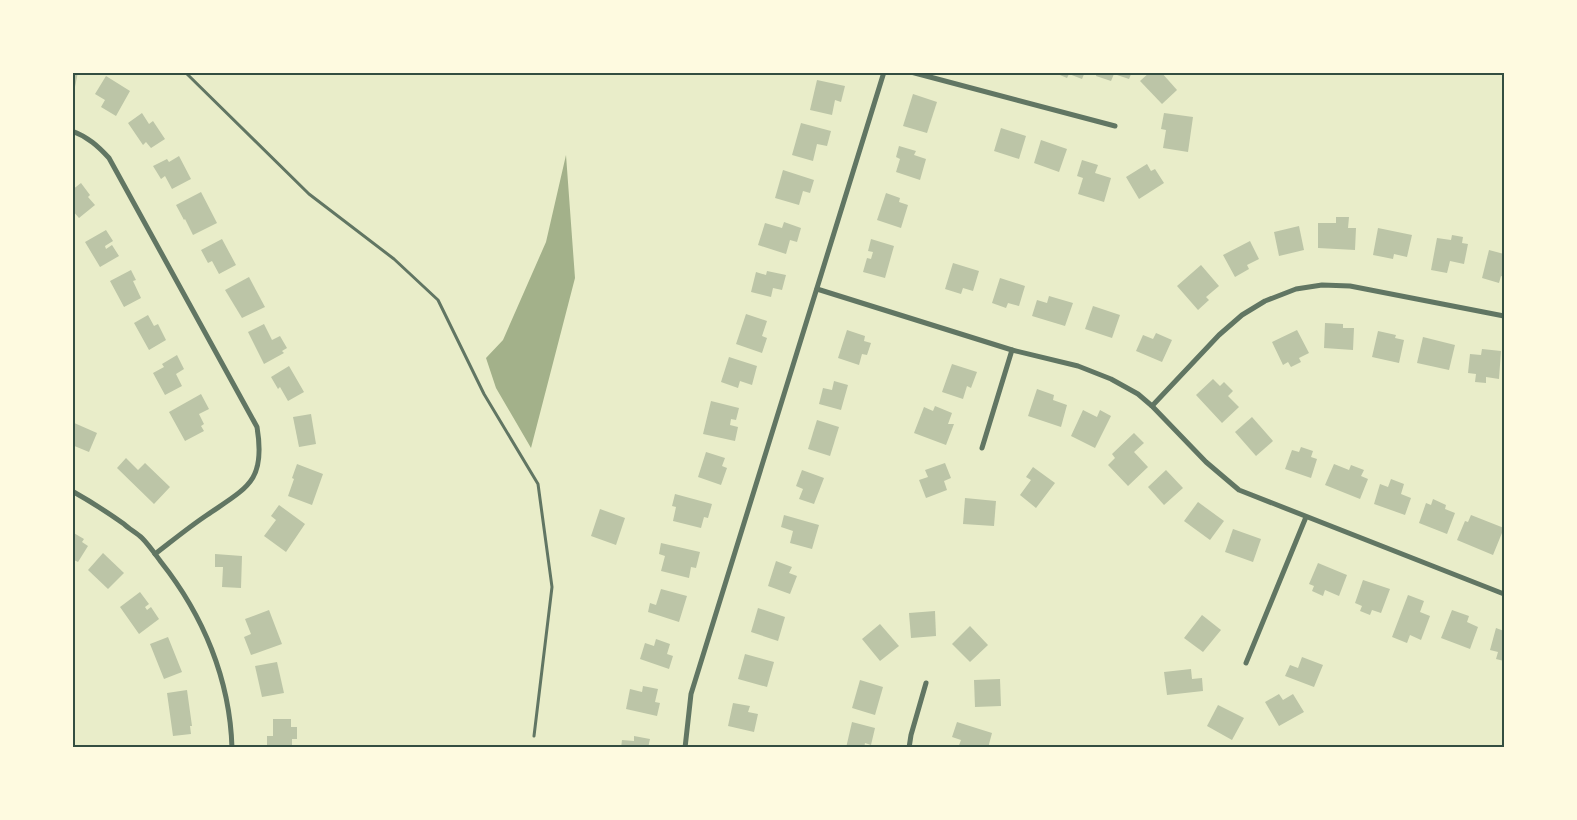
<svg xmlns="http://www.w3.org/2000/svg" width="1577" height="820" font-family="Montserrat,sans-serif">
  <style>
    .water { fill: #a3b18a }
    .building { fill: #bcc5a7 }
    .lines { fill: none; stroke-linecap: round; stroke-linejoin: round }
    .service { stroke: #617663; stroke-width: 3 }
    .minor { stroke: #617663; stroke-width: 5 }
    .neatline { fill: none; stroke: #344e41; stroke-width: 2 }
  </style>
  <rect width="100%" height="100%" fill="#e9edc9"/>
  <polygon class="water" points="566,155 575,278 531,448 496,388 486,358 503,340 546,242"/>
  <g class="building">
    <polygon points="72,72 78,72 75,87 72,86"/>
    <polygon points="1053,72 1085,72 1082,79 1069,74 1067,78"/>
    <polygon points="1097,72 1132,72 1129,79 1114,74 1111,81 1096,76"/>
    <polygon points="1150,72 1161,72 1177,90 1162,104 1140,81"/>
    <polygon points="106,76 130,91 116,116 101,107 105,100 95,94"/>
    <polygon points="817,80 845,86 841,102 835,100 832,115 810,110"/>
    <polygon points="913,94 937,102 927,133 903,126"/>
    <polygon points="142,113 149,124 153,121 165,139 151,148 146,142 143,145 128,123"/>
    <polygon points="1164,113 1193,117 1188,152 1163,148 1166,130 1161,129"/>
    <polygon points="801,123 831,131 827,146 817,144 813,161 792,155"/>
    <polygon points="1001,128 1026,136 1019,159 994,151"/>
    <polygon points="1041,140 1067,149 1059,172 1034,163"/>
    <polygon points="899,146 916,151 914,155 926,159 920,180 896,172 900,159 896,157"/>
    <polygon points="179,156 191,179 172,189 165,176 161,179 153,166 167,159 169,162"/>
    <polygon points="1082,160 1098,165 1095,173 1111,178 1104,202 1078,194 1083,178 1077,176"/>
    <polygon points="1147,164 1151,171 1155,169 1164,183 1139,199 1126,177"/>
    <polygon points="783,170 814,180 810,193 803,191 799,205 775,198"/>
    <polygon points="81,183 90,195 88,197 95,205 79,218 72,210 72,190"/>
    <polygon points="201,192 217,223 193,235 185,219 184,220 176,205"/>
    <polygon points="886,193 900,198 899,202 908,205 901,228 877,220"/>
    <polygon points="1336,217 1349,217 1348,228 1356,228 1355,250 1318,248 1318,223 1336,223"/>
    <polygon points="784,222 801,228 797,242 790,240 786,254 758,245 765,223 782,228"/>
    <polygon points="1299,226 1304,250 1279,256 1274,232"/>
    <polygon points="1378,228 1412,235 1407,257 1394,254 1393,259 1373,255"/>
    <polygon points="106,230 113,241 105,246 106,249 112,245 119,256 100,267 85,242"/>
    <polygon points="1452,235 1463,237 1462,243 1468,244 1464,264 1450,261 1447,273 1431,270 1437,238 1451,240"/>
    <polygon points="222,239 236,265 219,274 212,261 208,263 201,250"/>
    <polygon points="871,239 894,246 885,278 863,272 867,258 871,259 873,252 868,251"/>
    <polygon points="1250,241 1259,259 1247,265 1249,269 1235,277 1223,255"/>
    <polygon points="1489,250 1504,254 1504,277 1501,276 1499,283 1482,278"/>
    <polygon points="953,263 979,271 973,291 963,288 961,294 945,289"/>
    <polygon points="1201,265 1219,286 1206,297 1209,300 1198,310 1177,286"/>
    <polygon points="131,270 136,280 133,281 141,298 124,307 110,281"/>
    <polygon points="767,271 786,275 782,290 773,288 771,297 751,292 756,272 766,275"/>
    <polygon points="249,277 265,307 242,318 225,290"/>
    <polygon points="1000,278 1025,286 1019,306 1008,303 1006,308 992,303"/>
    <polygon points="1049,296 1073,303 1065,326 1032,316 1037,300 1047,303"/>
    <polygon points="1093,306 1120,315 1112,338 1085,329"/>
    <polygon points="746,314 767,321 762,336 767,338 762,353 736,344"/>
    <polygon points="148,315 154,326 158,324 166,340 149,350 134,323"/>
    <polygon points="1325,323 1343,324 1343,328 1354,328 1353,350 1324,348"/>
    <polygon points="264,324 272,340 280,336 287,348 282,351 284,353 264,364 248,332"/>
    <polygon points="847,330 865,336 864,341 871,343 867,355 862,354 859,365 838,358"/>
    <polygon points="1297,330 1309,353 1299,358 1301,362 1291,367 1288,362 1283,365 1272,342"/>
    <polygon points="1378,331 1396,335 1395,338 1404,340 1399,363 1372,357"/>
    <polygon points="1156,333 1172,340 1162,362 1136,351 1143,335 1153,339"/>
    <polygon points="1423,337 1455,345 1449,370 1417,363"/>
    <polygon points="1482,349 1501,351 1499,379 1486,377 1486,383 1475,382 1476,374 1468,373 1470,354 1481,355"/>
    <polygon points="177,355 184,369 176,374 182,386 165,395 153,373 164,367 162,364"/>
    <polygon points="729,357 757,366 752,385 740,381 738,388 721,382"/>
    <polygon points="952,364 977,372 971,388 967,386 963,399 942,392"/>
    <polygon points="289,366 304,392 288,401 280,387 278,389 271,377"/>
    <polygon points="1213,379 1220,386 1224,382 1233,391 1228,396 1239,407 1222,423 1196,395"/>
    <polygon points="834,381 848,385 841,410 819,404 823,388 832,390"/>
    <polygon points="1037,389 1054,395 1053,400 1067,405 1061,427 1028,416"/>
    <polygon points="201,394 209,409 199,414 204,424 201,426 204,431 185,441 169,412"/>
    <polygon points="711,401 739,408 736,420 731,419 730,425 738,427 735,441 703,434"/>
    <polygon points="935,406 952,413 948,424 954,424 946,445 914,433 924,407 933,411"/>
    <polygon points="1083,410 1097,417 1100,410 1111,416 1095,448 1071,436"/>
    <polygon points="311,414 316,444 299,447 293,417"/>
    <polygon points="1252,417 1273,441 1256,456 1235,432"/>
    <polygon points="817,420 839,427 830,456 808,449"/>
    <polygon points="72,422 97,433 89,452 72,445"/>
    <polygon points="1134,433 1144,443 1134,452 1148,467 1128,486 1108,465 1115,458 1112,454"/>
    <polygon points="1301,447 1313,451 1311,457 1317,459 1311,478 1285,469 1292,450 1299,452"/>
    <polygon points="706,452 725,458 722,466 727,468 721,485 698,477"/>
    <polygon points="126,458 138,470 145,463 170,487 154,504 117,468"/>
    <polygon points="945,463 951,478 944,481 947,490 926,498 919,480 928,477 925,470"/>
    <polygon points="297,464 323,474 312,505 288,496 294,479 292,478"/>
    <polygon points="1334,464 1349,470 1351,465 1364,470 1361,476 1368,479 1360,499 1325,485"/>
    <polygon points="1033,467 1055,483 1036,508 1020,495 1031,480 1026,477"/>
    <polygon points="802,470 824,478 814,504 799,499 803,489 796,486"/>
    <polygon points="1166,470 1183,488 1164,505 1148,487"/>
    <polygon points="1391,479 1404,484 1401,494 1411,498 1405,515 1374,504 1380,484 1388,487"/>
    <polygon points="675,494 712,504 708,518 704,517 701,528 673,521 676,507 672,506"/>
    <polygon points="965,498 996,501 994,526 963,524"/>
    <polygon points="1433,499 1446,505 1445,509 1455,513 1447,534 1419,523 1426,503 1431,505"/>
    <polygon points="1198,502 1224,521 1210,540 1184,521"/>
    <polygon points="279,505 305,524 286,552 264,536 276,520 271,516"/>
    <polygon points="600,509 625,518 616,545 591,536"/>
    <polygon points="784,515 819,525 812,549 790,543 793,531 781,527"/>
    <polygon points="1471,515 1504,528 1493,555 1457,540 1465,521 1468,522"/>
    <polygon points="1233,529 1261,539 1253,562 1225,552"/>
    <polygon points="72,532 84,539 82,542 88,546 78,562 72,559"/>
    <polygon points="661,543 700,552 696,568 691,567 689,578 661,571 665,556 659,554"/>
    <polygon points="103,553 124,573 108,589 88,570"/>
    <polygon points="215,554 242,556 241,588 222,587 223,567 215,567"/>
    <polygon points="776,561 792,567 789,573 797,576 790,594 768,586"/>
    <polygon points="1318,563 1347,575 1339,596 1325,590 1323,596 1312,591 1314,586 1309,584"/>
    <polygon points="1363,580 1390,589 1381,613 1372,610 1370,615 1360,611 1362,606 1355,603"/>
    <polygon points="661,589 687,596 679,622 648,612 650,603 656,605"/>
    <polygon points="140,592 149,604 145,607 147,610 151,607 159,619 139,634 120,607"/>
    <polygon points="1408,595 1424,601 1420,612 1430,616 1421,640 1410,635 1407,643 1392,637"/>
    <polygon points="758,608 785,617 778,641 751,632"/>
    <polygon points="269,610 282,644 251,655 244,637 251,634 245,619"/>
    <polygon points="1452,610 1469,616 1467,622 1478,627 1470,649 1441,638"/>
    <polygon points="935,611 936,636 911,638 909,613"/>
    <polygon points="1202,615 1221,630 1203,652 1184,638"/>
    <polygon points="880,624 899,646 880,661 862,639"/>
    <polygon points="970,626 988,645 970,662 952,644"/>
    <polygon points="1496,628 1504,631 1504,661 1496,659 1498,652 1490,650"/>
    <polygon points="168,637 182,672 164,679 150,644"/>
    <polygon points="656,639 670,644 667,654 673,656 669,669 640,659 645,643 654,646"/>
    <polygon points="745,654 774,662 767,687 738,679"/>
    <polygon points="1302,657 1323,665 1314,687 1285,676 1290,665 1298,668"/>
    <polygon points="277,662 284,693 262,697 255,666"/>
    <polygon points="1191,669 1192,679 1202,678 1203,691 1167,695 1164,672"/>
    <polygon points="1000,679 1001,706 975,707 974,680"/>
    <polygon points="860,680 883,687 875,715 852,708"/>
    <polygon points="643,686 658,689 655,702 660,703 657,716 626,709 630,689 642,692"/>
    <polygon points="187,690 192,726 190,726 191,734 173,736 167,693"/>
    <polygon points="1279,694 1283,700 1293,694 1304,712 1279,726 1265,702"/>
    <polygon points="733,703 750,706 748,712 758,714 754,732 728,726"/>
    <polygon points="1218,705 1244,718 1232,740 1207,726"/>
    <polygon points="273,719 291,719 291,727 297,727 297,739 292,739 292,748 267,748 267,736 273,736"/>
    <polygon points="852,722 875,728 871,745 865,743 864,748 846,748"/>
    <polygon points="957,722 992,733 988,748 958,748 961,740 952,737"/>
    <polygon points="634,736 650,739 648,748 621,748 622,740 634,741"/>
  </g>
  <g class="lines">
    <polyline class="service" points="185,72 309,194 394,259 438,300 484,394 538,484 552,587 534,736"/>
    <g class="minor">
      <polyline points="911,72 1115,126"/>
      <path d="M72,131C88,137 98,146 109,158L257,427C266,481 248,487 207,515C189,527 172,541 155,554"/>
      <polyline points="817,289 1012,350 1078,366 1111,379 1138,394 1152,406 1206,462 1239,490 1504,594"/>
      <polyline points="1152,406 1219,335 1242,315 1265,301 1296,289 1322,285 1350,286 1504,316"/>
      <polyline points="982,448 1012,350"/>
      <path d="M72,491C90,501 107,512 124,524C129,529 137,533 142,538C149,545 155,554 161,562C203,615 230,679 232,748"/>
      <polyline points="1246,663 1306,517"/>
      <polyline points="685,748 691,694 884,72"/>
      <polyline points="909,748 911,735 926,683"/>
    </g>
  </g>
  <rect width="1577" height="820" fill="none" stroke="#fefae0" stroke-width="148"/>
  <rect x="74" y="74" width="1429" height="672" class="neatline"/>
</svg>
